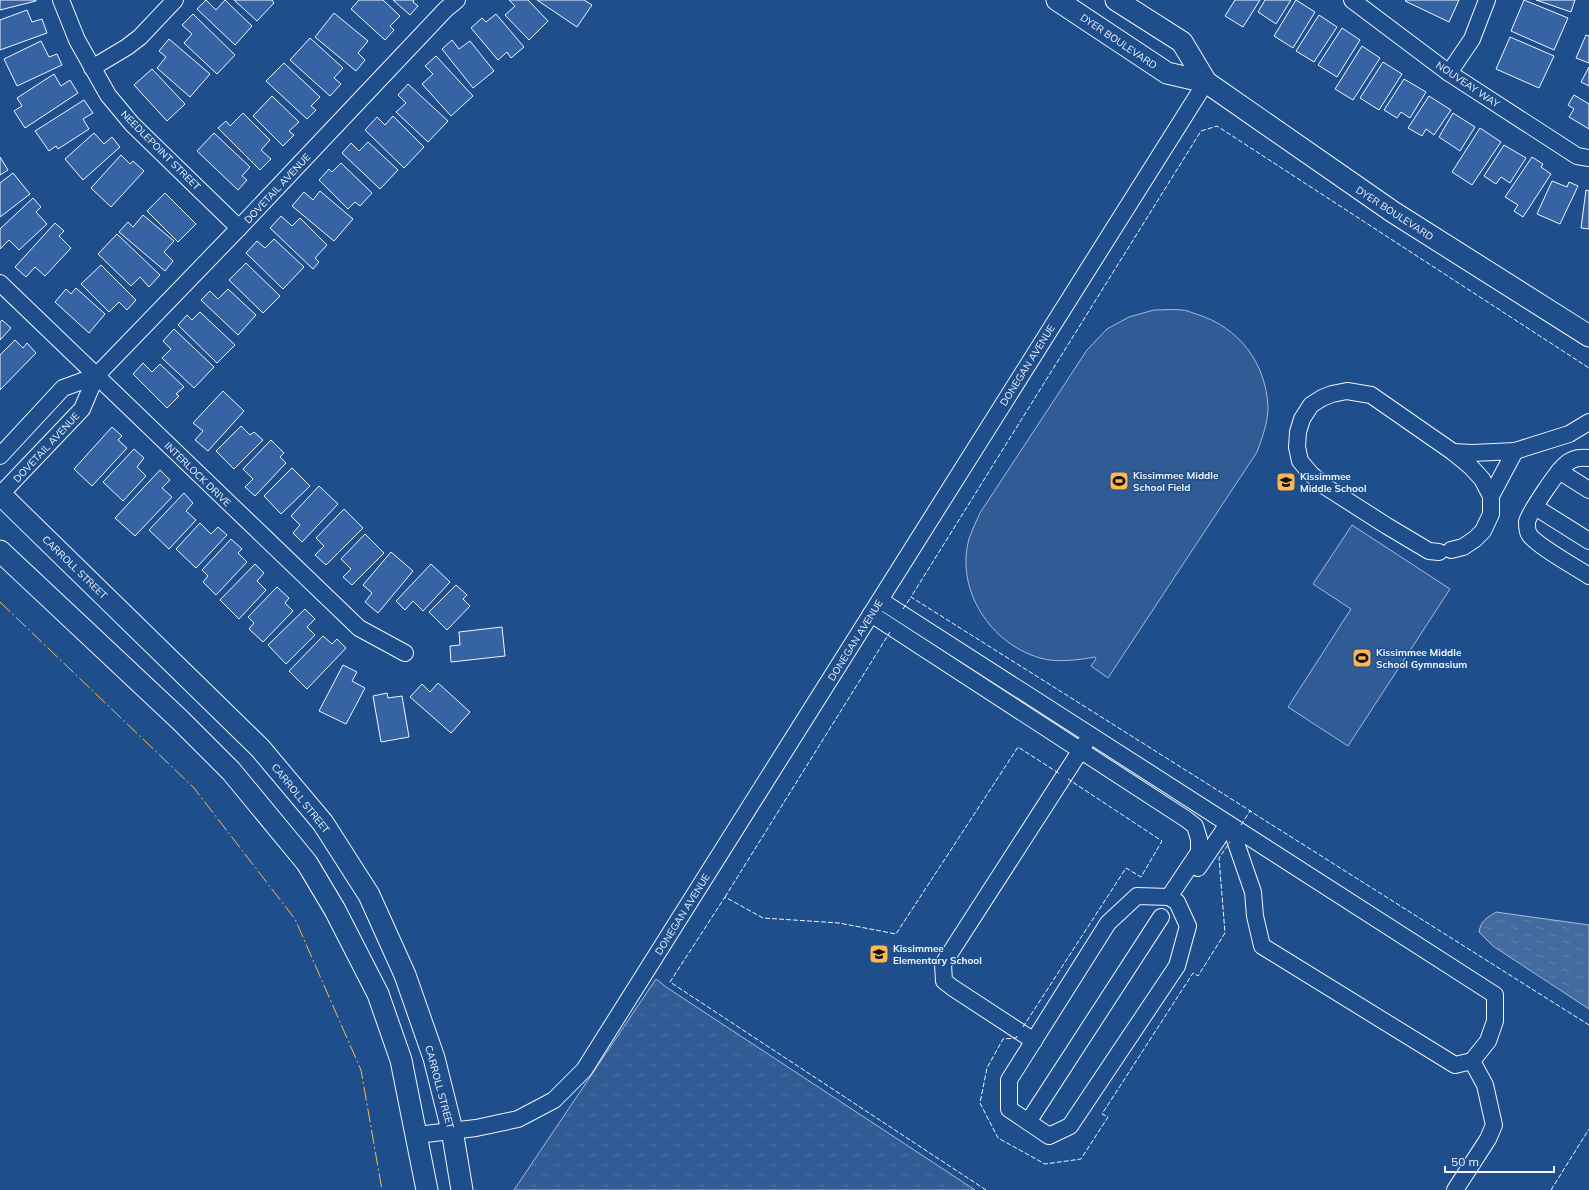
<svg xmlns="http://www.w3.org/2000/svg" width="1589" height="1190" font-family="Mulish,sans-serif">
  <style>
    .grass { fill: url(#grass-tufts); stroke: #a8bbd7 }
    .pitch { fill: #305b95; stroke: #a8bbd7 }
    .water { fill: url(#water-ripples); stroke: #a8bbd7 }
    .building { fill: #3563a3; stroke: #f2f6ff }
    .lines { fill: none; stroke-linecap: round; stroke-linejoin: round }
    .minor-casing { stroke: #f2f6ff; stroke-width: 18 }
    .major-casing { stroke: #f2f6ff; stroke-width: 23 }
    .minor { stroke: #1f4e8c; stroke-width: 16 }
    .major { stroke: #1f4e8c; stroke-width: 21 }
    .fence { stroke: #f2f6ff; stroke-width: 1; stroke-dasharray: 5 2; stroke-linecap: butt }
    .power { stroke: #ffb74d; stroke-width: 1; stroke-dasharray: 14 3 2 3; stroke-linecap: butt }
    .labels { text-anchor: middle; stroke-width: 3; stroke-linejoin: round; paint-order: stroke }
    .street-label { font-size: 10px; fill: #f2f6ff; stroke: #1f4e8c }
    .poi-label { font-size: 10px; font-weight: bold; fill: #f2f6ff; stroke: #1f4e8c; text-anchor: start }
  </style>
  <defs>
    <pattern id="grass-tufts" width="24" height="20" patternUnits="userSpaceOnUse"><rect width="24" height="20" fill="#305b95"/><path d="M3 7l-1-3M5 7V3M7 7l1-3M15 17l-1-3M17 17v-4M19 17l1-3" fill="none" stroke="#4e73a5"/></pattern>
    <pattern id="water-ripples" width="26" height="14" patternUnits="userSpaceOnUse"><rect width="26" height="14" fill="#446ba0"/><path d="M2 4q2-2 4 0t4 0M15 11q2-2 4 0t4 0" fill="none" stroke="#5f81ae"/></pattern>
  </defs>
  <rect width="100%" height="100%" fill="#1f4e8c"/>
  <polygon class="grass" points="656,979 666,987 975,1190 514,1190"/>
  <g class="pitch">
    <path d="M1154,310C1163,310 1173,309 1182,310C1187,310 1192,313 1196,314C1239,327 1266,363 1268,407C1268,423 1262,438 1257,452L1108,678L1091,666L1096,659L1095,657C1078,660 1057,663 1040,658C991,644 955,590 969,539C972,530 976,522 980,513L1087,350L1107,329L1129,317Z"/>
    <polygon points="1352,525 1450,589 1348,746 1288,707 1351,609 1313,584"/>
  </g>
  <path class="water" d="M1496,912L1589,925V1009L1493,946L1479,932C1481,920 1487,918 1496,912Z"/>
  <g class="building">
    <polygon points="0,0 36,0 36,1 0,10"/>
    <polygon points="206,0 216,10 225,0 252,26 235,45 197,9"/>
    <polygon points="234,0 272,0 274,3 257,21"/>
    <polygon points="359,0 383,0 400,16 390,26 394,30 385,40 351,9"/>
    <polygon points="393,0 414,0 413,2 418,6 410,15"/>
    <polygon points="509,0 528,0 548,21 529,40 505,15 515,6"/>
    <polygon points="537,0 584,0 592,5 577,27"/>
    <polygon points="1235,0 1260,0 1243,27 1225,16"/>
    <polygon points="1265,0 1291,0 1276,24 1258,12"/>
    <polygon points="1296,0 1315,12 1293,48 1274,36"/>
    <polygon points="1406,0 1459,0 1449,22 1405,1"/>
    <polygon points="1524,0 1568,18 1554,50 1511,31"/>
    <polygon points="1536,0 1575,0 1571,12"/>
    <polygon points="27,10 32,22 42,19 47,33 0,50 0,20"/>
    <polygon points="334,13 368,41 358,53 365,60 356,71 315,37"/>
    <polygon points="193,14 235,55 217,74 184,43 192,34 182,25"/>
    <polygon points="496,14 524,47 511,58 507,52 498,60 471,28 482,18 486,22"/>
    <polygon points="1319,15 1337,27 1314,62 1296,51"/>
    <polygon points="1342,28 1360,40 1337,77 1318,65"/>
    <polygon points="1586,35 1589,36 1589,63 1576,58"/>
    <polygon points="1510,37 1554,56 1539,88 1496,69"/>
    <polygon points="310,38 343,68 334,78 341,84 330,96 290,60"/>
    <polygon points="169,39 210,74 190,97 157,68 166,57 159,51"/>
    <polygon points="452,40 459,49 470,41 494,71 473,88 442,49"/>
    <polygon points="41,41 49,57 57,54 62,65 17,86 4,59"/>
    <polygon points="1362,46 1380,58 1353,100 1335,89"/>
    <polygon points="436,56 473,96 451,116 422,84 433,74 425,66"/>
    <polygon points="1383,62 1402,74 1379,110 1360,98"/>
    <polygon points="284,63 320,97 311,106 316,110 307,119 266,81"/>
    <polygon points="1589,67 1589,86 1581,82"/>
    <polygon points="152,69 185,104 167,121 134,85"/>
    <polygon points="54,74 61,86 70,80 78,93 25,128 14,111 22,106 17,98"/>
    <polygon points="1404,79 1426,92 1410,118 1401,112 1397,118 1384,110"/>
    <polygon points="408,84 448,121 428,142 396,112 406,103 398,95"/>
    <polygon points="1574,95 1589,104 1589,129 1569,117 1574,109 1568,105"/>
    <polygon points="272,96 299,122 289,131 294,135 283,146 253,116"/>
    <polygon points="1429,96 1451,110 1434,135 1426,129 1422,136 1408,128"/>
    <polygon points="84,100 93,113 83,119 89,129 58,149 56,146 49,151 35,131"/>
    <polygon points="243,113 270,140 261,150 271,159 260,170 218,128 226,121 230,126"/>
    <polygon points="1453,113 1475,127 1460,151 1439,137"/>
    <polygon points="393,116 424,147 404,168 365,130 377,117 385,125"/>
    <polygon points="1480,128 1501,142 1472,185 1452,172"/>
    <polygon points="94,133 104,144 112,137 120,147 83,180 65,159"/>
    <polygon points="214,133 250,167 242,176 247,180 238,190 197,151"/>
    <polygon points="368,142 398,170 380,189 342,153 351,143 359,151"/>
    <polygon points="1504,145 1526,158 1510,183 1501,177 1496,184 1484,176"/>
    <polygon points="121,155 130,164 133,161 144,171 111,207 91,188"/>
    <polygon points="0,157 8,170 0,175"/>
    <polygon points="1532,157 1543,164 1541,167 1551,174 1523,217 1514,211 1518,205 1505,197"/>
    <polygon points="341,163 372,193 360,206 355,202 348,209 319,180 329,169 332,172"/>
    <polygon points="13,173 30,194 0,217 0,183"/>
    <polygon points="1552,181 1567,187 1569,182 1578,186 1560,224 1537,214"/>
    <polygon points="1586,190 1589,191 1589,229 1581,228"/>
    <polygon points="320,191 353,219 334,241 292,206 304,192 313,200"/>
    <polygon points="165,193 196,224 178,242 147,211"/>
    <polygon points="33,198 41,207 36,212 47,224 19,250 9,240 0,249 0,229"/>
    <polygon points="143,215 174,241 164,252 173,261 165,271 119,232 128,222 133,227"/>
    <polygon points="281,216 292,226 300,218 327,245 315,258 319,262 313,269 270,228"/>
    <polygon points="55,223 64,231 59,236 71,248 45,276 35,267 26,277 15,267"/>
    <polygon points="117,234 160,275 149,287 140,277 131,286 98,254"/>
    <polygon points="274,239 304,267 283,289 246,253 257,241 265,248"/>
    <polygon points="246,263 280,296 263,313 229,280"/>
    <polygon points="101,265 136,300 127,310 119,302 109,312 81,284"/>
    <polygon points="76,288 105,314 89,333 55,302 66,289 71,294"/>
    <polygon points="228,289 256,315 238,335 201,300 210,291 218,299"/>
    <polygon points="200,312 235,345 217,363 178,325 187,315 192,320"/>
    <polygon points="2,320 11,328 0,340 0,322"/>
    <polygon points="174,329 214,367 194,388 162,358 171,349 163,341"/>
    <polygon points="15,340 23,348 27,343 36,353 0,390 0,355"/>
    <polygon points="143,363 152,372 160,364 184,387 176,394 179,396 167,408 133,374"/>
    <polygon points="223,391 244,411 208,451 195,440 203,431 193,423"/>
    <polygon points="241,426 250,435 254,432 263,440 234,469 216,451"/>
    <polygon points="112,427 122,436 118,440 127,448 92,486 74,469"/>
    <polygon points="271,440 284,453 280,457 286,463 255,496 245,487 253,479 243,469"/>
    <polygon points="134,449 144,458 137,467 146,476 123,501 103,482"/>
    <polygon points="292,468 310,486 281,514 264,496"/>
    <polygon points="160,470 170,480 162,488 172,497 135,536 115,518"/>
    <polygon points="319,486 338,504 302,542 293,533 300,525 291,516"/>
    <polygon points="184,493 193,503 186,511 196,520 169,549 149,530"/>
    <polygon points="344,509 363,528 326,565 315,555 324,546 316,538"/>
    <polygon points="200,523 211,534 218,527 227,535 196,568 176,549"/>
    <polygon points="365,534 384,553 352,585 343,577 351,569 341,559"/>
    <polygon points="231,539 242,549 238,553 247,562 216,595 203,582 208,576 202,570"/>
    <polygon points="391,552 413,571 378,613 365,602 372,593 363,585"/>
    <polygon points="255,564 264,573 257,581 266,590 239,619 220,600"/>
    <polygon points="431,564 450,582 423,611 413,601 405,610 396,601"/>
    <polygon points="456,585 467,595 463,599 470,606 447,630 429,612"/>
    <polygon points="277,587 289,598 285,603 293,611 263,642 249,629 254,623 248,617"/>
    <polygon points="305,609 315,619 307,627 315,635 286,664 268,645"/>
    <polygon points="502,627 505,656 451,662 450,646 460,645 459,632"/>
    <polygon points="323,636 332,644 337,639 346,648 307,689 289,671"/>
    <polygon points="343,665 357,672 352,681 365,688 346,724 319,711"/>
    <polygon points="438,683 470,712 451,733 410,697 422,684 430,692"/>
    <polygon points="387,693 388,698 402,696 409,737 381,742 373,696"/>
  </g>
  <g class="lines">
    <g class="minor-casing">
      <g id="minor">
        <polyline points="61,0 77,40 108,95 132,124 239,228"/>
        <polyline points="1352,0 1449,73 1577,156 1589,158"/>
        <polyline points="92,68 127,47 140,37 175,0"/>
        <polyline points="1449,73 1472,39 1487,0"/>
        <polyline points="0,283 359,628 405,653"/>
        <polyline points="1515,451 1569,434 1589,422"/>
        <polyline points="1453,452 1472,453 1515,451 1491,496"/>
        <polyline points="0,456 63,388 96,376"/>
        <path d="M1589,458C1581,457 1572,458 1566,464C1558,470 1529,513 1527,522C1527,526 1527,531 1529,534C1534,544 1577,568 1589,576"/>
        <polyline points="1559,471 1589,490"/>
        <polyline points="0,495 82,409 96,376 239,228 446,9 457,0"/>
        <polyline points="1535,507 1589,541"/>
        <polyline points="1439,552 1429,551 1387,526 1326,487 1311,474 1300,461 1297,447 1298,432 1302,419 1311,405 1322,398 1332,394 1347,391 1371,395 1453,452 1470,466 1482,479 1491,496 1491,514 1483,531 1475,539 1463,547 1451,550"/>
        <polyline points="880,600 1495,995 1495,1021 1488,1041 1472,1061 1455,1065 1262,946 1255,916 1253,892 1235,840"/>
        <polyline points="871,614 1186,819 1195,826 1199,839 1199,852 1169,897"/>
        <polyline points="1198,868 1228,824"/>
        <polygon points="1137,896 1169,897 1177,902 1188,926 1177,966 1070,1126 1049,1136 1009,1109 1009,1080 1108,923"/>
        <polyline points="1034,1041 953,988 944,981 943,964 1086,742"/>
        <polyline points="1028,1122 1161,917"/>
        <polyline points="417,1135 476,1128 518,1119 554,1100 584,1070 1206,82"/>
        <polyline points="1455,1190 1488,1139 1494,1125 1485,1085 1472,1061"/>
      </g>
    </g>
    <g class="major-casing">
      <g id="major">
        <polyline points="1057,0 1167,73 1206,82 1393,212 1589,336"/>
        <polyline points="1116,0 1182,42 1206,82"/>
        <polyline points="0,494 260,748 323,823 369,895 405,975 434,1058 452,1130 462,1190"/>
        <polyline points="0,551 180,720 231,771 307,863 335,910 378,994 401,1060 427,1190"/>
      </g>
    </g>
    <use href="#minor" class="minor"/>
    <use href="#major" class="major"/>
    <g class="fence">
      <polyline points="903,609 911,597"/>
      <polyline points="1252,812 911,597 1201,131 1217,126 1589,368"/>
      <polyline points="1241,825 1250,811 1589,1025"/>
      <polyline points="725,897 890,632"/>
      <polyline points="1023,1027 1126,868 1141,877 1162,841 1068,779"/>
      <polyline points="1017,1036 1016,1038 1003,1039 987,1068 980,1103 998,1138 1045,1164 1081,1159 1108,1117 1102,1114 1193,973 1198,976 1225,933 1219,858 1230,842"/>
      <polyline points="986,1190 670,982 725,897 763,918 839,923 896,934 1018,747 1060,774"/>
      <polyline points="1551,1190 1589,1129"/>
    </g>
    <polyline class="power" points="0,602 194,788 295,919 361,1070 382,1190"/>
  </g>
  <defs>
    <g id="stadium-square" transform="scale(1)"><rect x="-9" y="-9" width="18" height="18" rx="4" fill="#ffb74d" stroke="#1f4e8c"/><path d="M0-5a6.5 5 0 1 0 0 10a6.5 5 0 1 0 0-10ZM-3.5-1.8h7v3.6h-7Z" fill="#111"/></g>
    <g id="school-square" transform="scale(1)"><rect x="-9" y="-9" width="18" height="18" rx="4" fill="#ffb74d" stroke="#1f4e8c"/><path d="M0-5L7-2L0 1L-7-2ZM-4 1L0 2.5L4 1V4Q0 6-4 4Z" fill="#111"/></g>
  </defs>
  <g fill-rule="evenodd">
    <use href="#stadium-square" x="1119" y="481"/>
    <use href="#school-square" x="1286" y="482"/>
    <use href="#stadium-square" x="1362" y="658"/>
    <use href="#school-square" x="879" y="954"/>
  </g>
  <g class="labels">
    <g class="street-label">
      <text transform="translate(1119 41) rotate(34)" y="4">DYER BOULEVARD</text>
      <text transform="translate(1468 84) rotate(34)" y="4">NOUVEAY WAY</text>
      <text transform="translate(161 150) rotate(45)" y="4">NEEDLEPOINT STREET</text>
      <text transform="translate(277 188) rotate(-47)" y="4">DOVETAIL AVENUE</text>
      <text transform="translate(1395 213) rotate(33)" y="4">DYER BOULEVARD</text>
      <text transform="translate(1027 365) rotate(-58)" y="4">DONEGAN AVENUE</text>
      <text transform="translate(46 447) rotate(-47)" y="4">DOVETAIL AVENUE</text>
      <text transform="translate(198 474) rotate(44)" y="4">INTERLOCK DRIVE</text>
      <text transform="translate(75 567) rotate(44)" y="4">CARROLL STREET</text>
      <text transform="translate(855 640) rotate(-58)" y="4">DONEGAN AVENUE</text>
      <text transform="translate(301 798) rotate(51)" y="4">CARROLL STREET</text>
      <text transform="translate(682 914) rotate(-58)" y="4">DONEGAN AVENUE</text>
      <text transform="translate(440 1087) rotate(75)" y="4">CARROLL STREET</text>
    </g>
    <g class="poi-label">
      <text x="1133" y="479">Kissimmee Middle<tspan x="1133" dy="12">School Field</tspan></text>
      <text x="1300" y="480">Kissimmee<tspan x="1300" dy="12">Middle School</tspan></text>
      <text x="1376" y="656">Kissimmee Middle<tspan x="1376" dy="12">School Gymnasium</tspan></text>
      <text x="893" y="952">Kissimmee<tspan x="893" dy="12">Elementary School</tspan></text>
    </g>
  </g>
  <path d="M1445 1166v6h109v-6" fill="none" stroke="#f2f6ff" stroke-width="2"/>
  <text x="1451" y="1166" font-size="12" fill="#f2f6ff" stroke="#1f4e8c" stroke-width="3" paint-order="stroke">50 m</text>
</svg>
